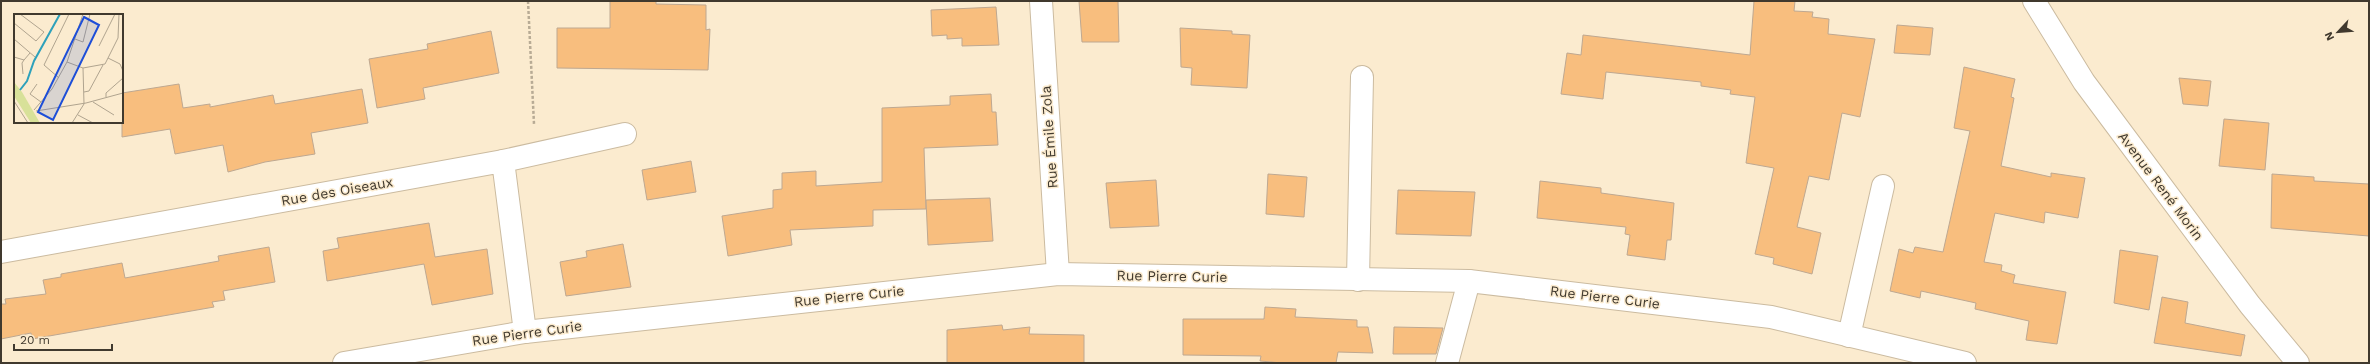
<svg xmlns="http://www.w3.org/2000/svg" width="2370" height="364" font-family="'Work Sans',sans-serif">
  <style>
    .building { fill: #f8be7e; stroke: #bea891 }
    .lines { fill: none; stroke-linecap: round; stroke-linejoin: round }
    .minor-casing { stroke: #cbbba0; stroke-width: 24 }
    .path { stroke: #b8ab95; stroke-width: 2.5; stroke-dasharray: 3 2; stroke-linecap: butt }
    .minor { stroke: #fff; stroke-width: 22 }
    .labels { text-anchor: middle; stroke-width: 3; stroke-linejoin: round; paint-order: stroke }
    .street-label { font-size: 14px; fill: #40392e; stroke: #fbebcf }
    .inset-river { fill: none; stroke: #2ea1bb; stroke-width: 2 }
    .inset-road { fill: none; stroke: #b0a48f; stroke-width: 1 }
    .view { fill: #1d4ed8; fill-opacity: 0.15; stroke: #1d4ed8; stroke-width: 2 }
    .inset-edge { fill: none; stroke: #40392e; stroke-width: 2 }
  </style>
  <rect width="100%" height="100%" fill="#fbebcf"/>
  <g class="building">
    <polygon points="610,1 656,1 656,4 706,5 706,30 710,29 708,70 557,68 557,28 610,28"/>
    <polygon points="1079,1 1118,1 1119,42 1082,42"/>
    <polygon points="1754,1 1795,1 1794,11 1813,12 1812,17 1829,19 1828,34 1875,39 1860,117 1842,113 1829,180 1809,176 1797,227 1821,233 1812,274 1773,264 1774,258 1755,254 1774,168 1746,163 1755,97 1730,94 1731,90 1701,86 1701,82 1606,72 1603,99 1561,94 1567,53 1581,55 1583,35 1750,55"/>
    <polygon points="996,7 999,45 962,46 962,38 947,39 947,35 932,36 931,10"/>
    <polygon points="1897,25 1933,28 1930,55 1894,53"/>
    <polygon points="1180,28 1232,31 1232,34 1250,35 1247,88 1191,85 1192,68 1181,67"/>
    <polygon points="491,31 499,73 423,88 425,99 377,108 369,59 428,49 427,44"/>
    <polygon points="1964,67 2015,79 2011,97 2014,98 2001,166 2051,177 2051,173 2085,178 2078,218 2045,212 2044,223 1995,213 1984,262 2002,265 2001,271 2015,275 2013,283 2066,292 2057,344 2026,340 2029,321 1975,309 1976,303 1921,291 1920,298 1890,291 1899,249 1913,253 1915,247 1943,252 1970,131 1954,128"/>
    <polygon points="2179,78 2211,81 2208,106 2183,104"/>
    <polygon points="179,84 183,108 210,104 210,107 273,95 275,104 362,89 368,123 311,133 315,154 265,162 228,172 223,145 175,154 170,129 122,137 122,93"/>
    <polygon points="991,94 992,112 996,112 998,145 924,148 926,209 873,210 873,226 790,230 792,245 728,256 722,216 773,208 773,190 782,189 782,173 816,171 816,186 882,182 882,108 950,105 950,96"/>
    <polygon points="2224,119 2269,123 2265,170 2219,166"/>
    <polygon points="691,161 696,192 647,200 642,170"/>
    <polygon points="1268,174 1307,177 1304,217 1266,214"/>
    <polygon points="2272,174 2314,177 2314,181 2369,184 2369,236 2271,228"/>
    <polygon points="1156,180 1159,226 1110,228 1106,183"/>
    <polygon points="1540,181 1601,188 1601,193 1674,203 1671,240 1667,240 1665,260 1627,255 1630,235 1625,234 1626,227 1537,218"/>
    <polygon points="1398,190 1475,192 1471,236 1396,234"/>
    <polygon points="990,198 993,241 928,245 926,200"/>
    <polygon points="429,223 435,257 487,249 493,294 432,305 424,264 327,281 323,251 339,248 337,238"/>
    <polygon points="623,244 631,287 566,296 560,262 587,257 586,251"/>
    <polygon points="269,247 275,282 223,291 225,300 212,302 214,307 32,339 31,333 1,339 1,304 6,304 5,299 46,294 43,280 61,277 61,274 122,263 125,278 219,261 218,256"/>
    <polygon points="2120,250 2158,256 2149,310 2114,303"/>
    <polygon points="2162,297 2188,302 2185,323 2245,335 2241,356 2154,343"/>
    <polygon points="1265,307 1296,309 1295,317 1357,320 1357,327 1368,327 1373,353 1338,352 1336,363 1282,363 1260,361 1261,356 1183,355 1183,319 1264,319"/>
    <polygon points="1002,325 1003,330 1030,327 1029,334 1084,335 1084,363 947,363 947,330"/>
    <polygon points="1394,327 1443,328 1436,354 1393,354"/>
  </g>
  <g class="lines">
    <g class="minor-casing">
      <g id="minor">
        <polyline points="1041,1 1058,274"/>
        <polyline points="2034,1 2084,82 2250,305 2298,363"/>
        <polyline points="503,161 625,134"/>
        <polyline points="1,252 503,161 525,332"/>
        <polyline points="1358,280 1362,77"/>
        <polyline points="1849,336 1883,186"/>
        <polyline points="344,363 525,332 1058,274 1469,281 1771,317 1965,363"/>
        <polyline points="1447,363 1469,281"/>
      </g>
    </g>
    <polyline class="path" points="528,1 534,124"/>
    <use href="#minor" class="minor"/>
  </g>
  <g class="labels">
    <g class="street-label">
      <text transform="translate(1049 137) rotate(-94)" y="5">Rue Émile Zola</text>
      <text transform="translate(2161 186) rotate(53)" y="5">Avenue René Morin</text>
      <text transform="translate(337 191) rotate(-10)" y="5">Rue des Oiseaux</text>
      <text transform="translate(1172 276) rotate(1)" y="5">Rue Pierre Curie</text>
      <text transform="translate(849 296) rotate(-6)" y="5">Rue Pierre Curie</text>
      <text transform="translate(1605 297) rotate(7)" y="5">Rue Pierre Curie</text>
      <text transform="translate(527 333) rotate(-8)" y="5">Rue Pierre Curie</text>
    </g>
  </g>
  <g transform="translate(14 14)">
    <rect width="109" height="109" fill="#fbebcf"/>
    <path d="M0,68L8,78L26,109H17L0,82Z" fill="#d8e199"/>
    <path class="inset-river" d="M6,76L13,67L20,47L46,0"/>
    <path class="inset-road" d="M0,9L22,27L30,18L6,0M0,25L21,43M61,25L69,28L76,0M85,32L101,0M0,43L10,46L16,39M94,44L106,50L109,57M53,48L69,54M69,54L91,50L104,24L105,0M9,60L8,49L10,46M45,64L30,51L55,0M23,70L16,80L27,88M70,78L75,77L89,51M92,83V79L109,64M0,87L14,109M79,88L100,101M20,96L38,75L53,48L69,0M22,97L72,89L109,79M64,101L79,109M58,109L70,90L69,54"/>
    <path class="view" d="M70,3L85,11L39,106L24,98Z"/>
    <rect width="109" height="109" class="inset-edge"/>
  </g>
  <rect width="2370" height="364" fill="none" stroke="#40392e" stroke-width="4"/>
  <g transform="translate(2338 32) rotate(244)" stroke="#fbebcf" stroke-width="3" paint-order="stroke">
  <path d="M0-3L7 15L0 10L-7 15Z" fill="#40392e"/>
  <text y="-6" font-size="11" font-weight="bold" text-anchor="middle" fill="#40392e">N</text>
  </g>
  <path d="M14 344v6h98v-6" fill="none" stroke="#40392e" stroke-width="2"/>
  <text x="20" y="344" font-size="12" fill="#40392e" stroke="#fbebcf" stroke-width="3" paint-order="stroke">20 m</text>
</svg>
